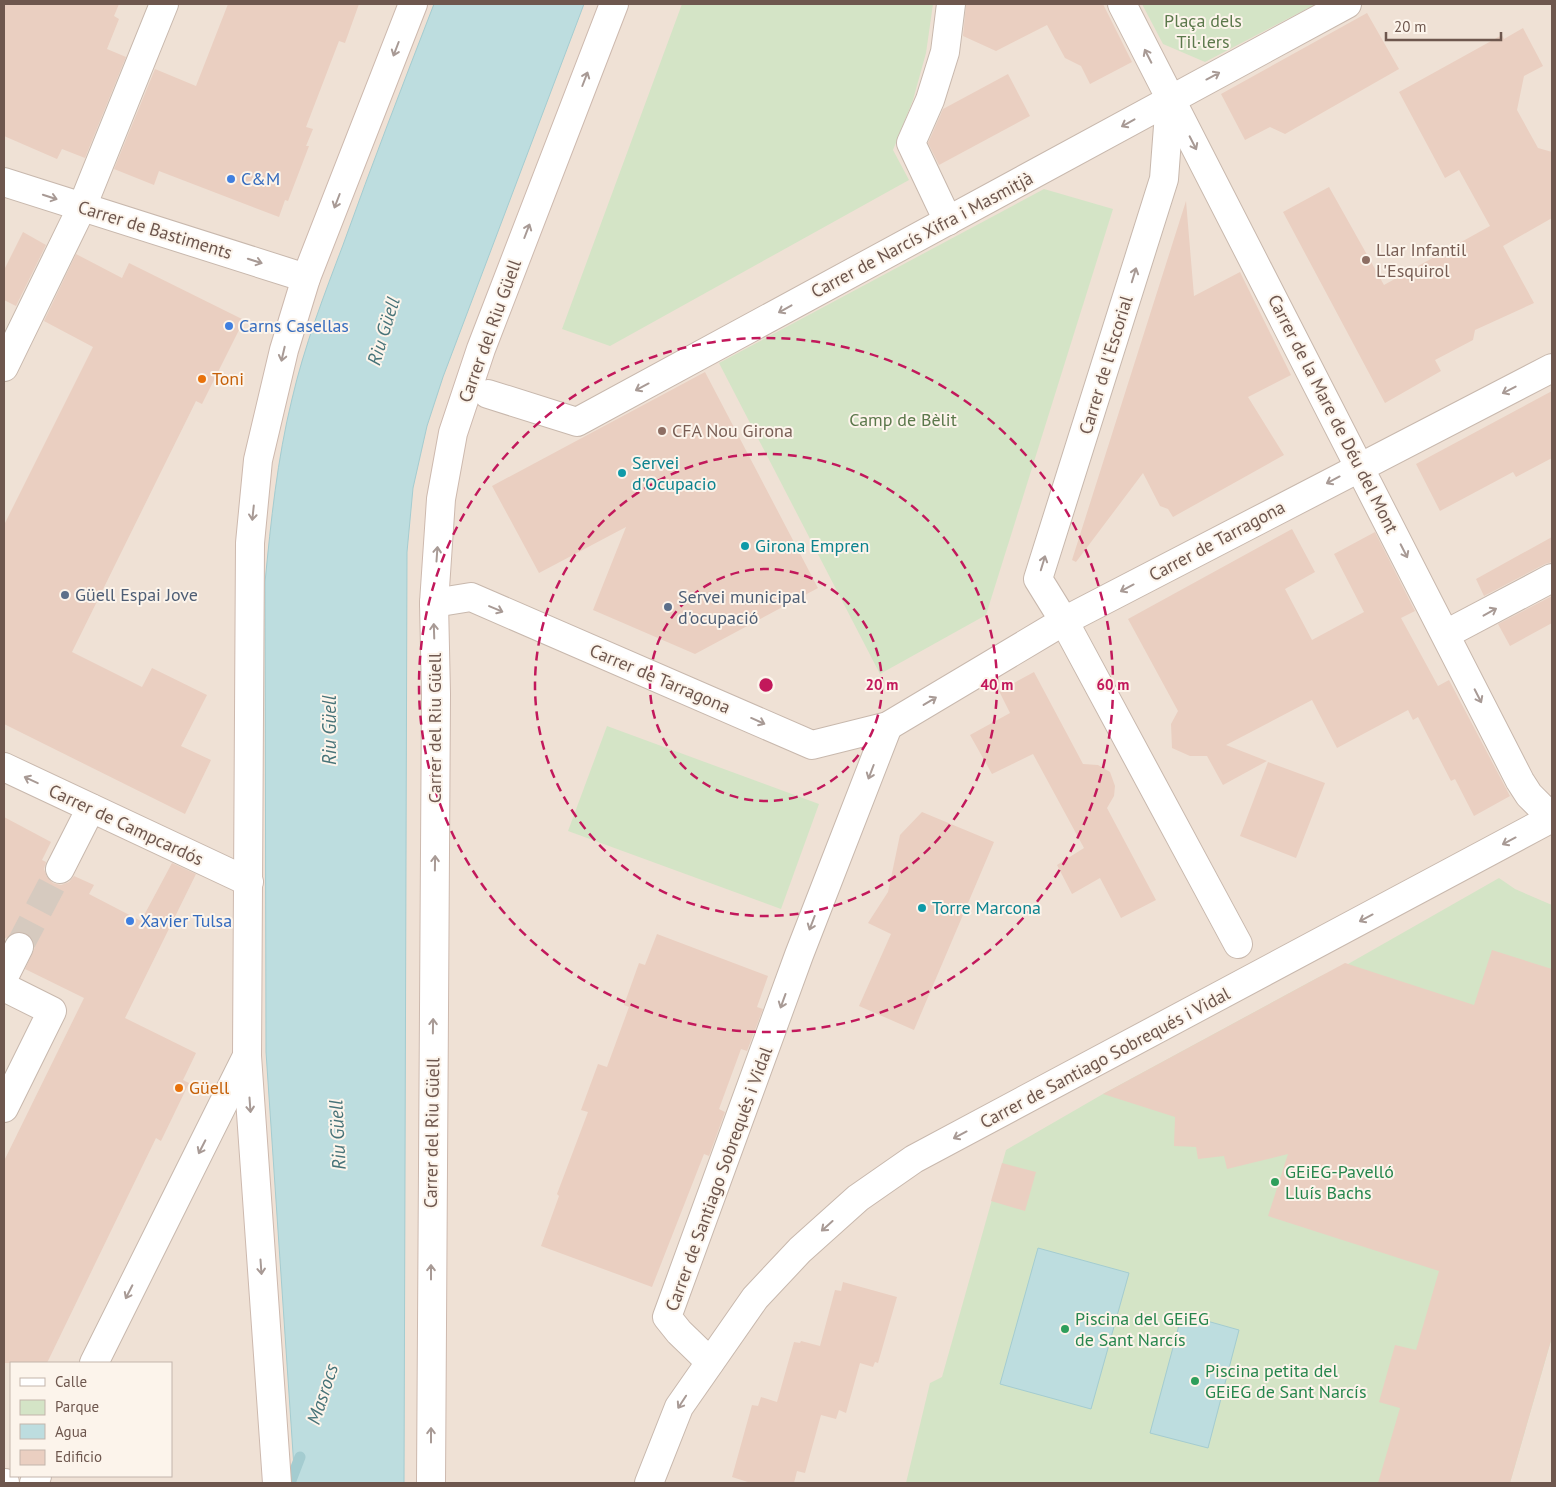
<svg xmlns="http://www.w3.org/2000/svg" width="1556" height="1487" font-family="'PT Sans',sans-serif">
  <style>
    .residential { fill: #efe1d5; fill-rule: evenodd }
    .green { fill: #d4e4c6 }
    .water { fill: #bddddf; stroke: #a4ccd0 }
    .lines { fill: none; stroke-linecap: round; stroke-linejoin: round }
    .stream { stroke: #a4ccd0; stroke-width: 11 }
    .building { fill: #eacfc1 }
    .street-tunnel { stroke: #d6cabf; stroke-width: 28; stroke-dasharray: 28 14; stroke-linecap: butt }
    .street-casing { stroke: #c8b8ad; stroke-width: 30 }
    .secondary-casing { stroke: #cdb9ae; stroke-width: 30 }
    .street { stroke: #fff; stroke-width: 28 }
    .secondary { stroke: #fff; stroke-width: 28 }
    .oneway { stroke: #a89a95 }
    .ring { fill: none; stroke: #c2185b; stroke-width: 2.5; stroke-dasharray: 9 6 }
    .shop-dot { fill: #3f7fe0; stroke: #fcf4eb; stroke-width: 2 }
    .education-dot { fill: #8d6e63; stroke: #fcf4eb; stroke-width: 2 }
    .food-dot { fill: #e8710a; stroke: #fcf4eb; stroke-width: 2 }
    .culture-dot { fill: #0f9aa8; stroke: #fcf4eb; stroke-width: 2 }
    .service-dot { fill: #5c6f8a; stroke: #fcf4eb; stroke-width: 2 }
    .leisure-dot { fill: #2e9e5b; stroke: #fcf4eb; stroke-width: 2 }
    .labels { text-anchor: middle; stroke-width: 4; stroke-linejoin: round; paint-order: stroke }
    .park-label { font-size: 18px; fill: #5b784b; stroke: #fcf4eb }
    .shop-label { font-size: 18px; fill: #366cbe; stroke: #fcf4eb; text-anchor: start }
    .street-label { font-size: 18px; fill: #6e574e; stroke: #fcf4eb }
    .education-label { font-size: 18px; fill: #785e54; stroke: #fcf4eb; text-anchor: start }
    .food-label { font-size: 18px; fill: #c56008; stroke: #fcf4eb; text-anchor: start }
    .culture-label { font-size: 18px; fill: #0d838f; stroke: #fcf4eb; text-anchor: start }
    .service-label { font-size: 18px; fill: #4e5e75; stroke: #fcf4eb; text-anchor: start }
    .leisure-label { font-size: 18px; fill: #27864d; stroke: #fcf4eb; text-anchor: start }
    .water-label { font-size: 19px; font-style: italic; fill: #477378; stroke: #fcf4eb }
    .centre { fill: #c2185b; stroke: #fcf4eb; stroke-width: 2.5 }
    .ring-label { font-size: 15px; text-anchor: middle; font-weight: bold; fill: #c2185b; stroke: #fcf4eb; stroke-width: 4; stroke-linejoin: round; paint-order: stroke }
  </style>
  <rect width="100%" height="100%" fill="#f9f0e5"/>
  <path class="residential" d="M4,4H1552V1483H4ZM11,1363H171V1476H11Z"/>
  <g class="green">
    <polygon points="682,4 933,4 926,53 913,100 893,150 909,180 610,346 562,329"/>
    <polygon points="1142,4 1316,4 1205,62 1163,44"/>
    <polygon points="1044,189 1113,209 986,615 880,674 719,363"/>
    <polygon points="607,726 819,804 781,909 568,831"/>
    <polygon points="1499,878 1515,889 1552,905 1552,1337 1510,1483 906,1483 930,1383 942,1377 1006,1150 1103,1094 1319,977 1348,964"/>
  </g>
  <g class="water">
    <path d="M434,4H584L443,377L427,426L413,488L407,552L404,1483H295L266,1052L265,582C271,521 277,460 292,399C304,347 324,295 343,245C372,164 403,84 434,4Z"/>
    <polygon points="1038,1248 1129,1273 1091,1409 1000,1384"/>
    <polygon points="1182,1314 1239,1330 1208,1448 1150,1433"/>
  </g>
  <g class="lines">
    <polyline class="stream" points="290,1483 300,1457"/>
  </g>
  <g class="building">
    <polygon points="4,4 119,4 114,16 119,19 107,49 126,57 85,158 62,149 57,159 4,136"/>
    <polygon points="228,4 359,4 345,43 339,41 306,127 313,129 306,146 309,146 288,201 285,200 279,217 159,171 154,185 114,169 155,69 196,86"/>
    <polygon points="966,4 1103,4 1132,62 1090,84 1081,66 1065,58 1047,25 996,51 963,36"/>
    <polygon points="1367,13 1399,69 1285,134 1270,127 1245,140 1221,94"/>
    <polygon points="1523,28 1543,66 1524,76 1517,110 1538,148 1552,152 1552,218 1503,246 1534,303 1475,330 1473,340 1435,360 1441,371 1385,403 1283,212 1329,187 1384,285 1490,226 1459,170 1445,178 1399,92 1502,35 1504,39"/>
    <polygon points="1008,74 1030,116 939,165 928,143 943,109"/>
    <polygon points="1186,201 1194,296 1240,272 1291,375 1248,397 1284,455 1173,517 1168,509 1160,506 1143,473 1076,562 1072,560"/>
    <polygon points="23,232 46,245 16,306 4,300 4,270"/>
    <polygon points="76,254 122,278 129,263 244,320 202,404 196,401 72,652 142,687 152,668 207,695 181,746 211,760 185,814 4,724 4,525 93,347 44,321"/>
    <polygon points="705,372 818,588 695,654 593,610 626,527 539,573 492,486"/>
    <polygon points="1552,391 1552,458 1516,477 1513,472 1440,511 1416,464"/>
    <polygon points="1292,529 1315,572 1285,589 1312,640 1364,612 1334,554 1375,532 1415,611 1401,618 1438,686 1449,680 1510,796 1474,816 1455,779 1451,781 1418,717 1413,720 1408,710 1337,748 1312,700 1226,745 1267,761 1223,785 1207,756 1190,756 1172,748 1171,724 1178,711 1128,619"/>
    <polygon points="1552,537 1552,562 1545,564 1484,596 1476,579"/>
    <polygon points="1552,596 1552,623 1510,646 1498,624"/>
    <polygon points="1034,672 1083,764 1098,765 1110,772 1115,786 1114,796 1107,808 1156,900 1121,918 1100,878 1072,894 1057,865 1084,848 1033,754 992,774 970,735 1010,713 999,691"/>
    <polygon points="1268,762 1325,783 1296,858 1240,836"/>
    <polygon points="922,812 994,842 914,1030 859,1006 891,934 868,923 888,892 900,835"/>
    <polygon points="4,817 51,842 42,860 46,862 44,869 47,877 53,883 61,885 69,882 74,876 94,885 89,894 141,921 172,863 196,874 125,1018 196,1053 183,1080 189,1083 161,1141 156,1138 47,1363 4,1363 4,1161 84,998 25,969 35,947 32,939 26,933 18,932 4,939"/>
    <polygon points="657,934 768,976 757,1007 763,1009 747,1051 741,1049 719,1109 725,1112 709,1156 704,1154 652,1287 541,1246 559,1196 557,1194 588,1112 581,1110 598,1064 607,1067 629,1007 624,1005 639,963 645,965"/>
    <polygon points="1492,950 1552,969 1552,1337 1510,1483 1378,1483 1400,1408 1379,1402 1395,1345 1416,1350 1439,1271 1268,1216 1288,1154 1227,1169 1224,1156 1198,1159 1196,1147 1174,1146 1175,1117 1103,1094 1345,963 1474,1005"/>
    <polygon points="1002,1163 1036,1172 1025,1211 991,1201"/>
    <polygon points="843,1282 897,1297 878,1363 875,1362 873,1367 860,1363 846,1413 839,1410 836,1419 821,1415 805,1473 797,1471 794,1483 751,1483 732,1477 752,1405 758,1406 761,1397 777,1402 794,1342 800,1343 801,1341 820,1346 835,1290 841,1291"/>
  </g>
  <g class="lines">
    <polyline class="street-tunnel" points="19,947 60,869"/>
    <g class="street-casing">
      <g id="street">
        <polyline points="1122,4 1520,781 1529,795 1552,818"/>
        <polyline points="1170,100 1164,179 1038,579 1064,621 1238,944"/>
        <polyline points="4,182 306,278"/>
        <polyline points="948,221 911,143 930,100 945,52 951,4"/>
        <polyline points="4,367 82,207 164,4"/>
        <polyline points="488,394 577,422 1347,4"/>
        <polyline points="434,603 471,597 812,745 888,726 1064,621 1552,368"/>
        <polyline points="1446,634 1552,578"/>
        <polyline points="4,767 249,882"/>
        <polyline points="60,869 91,808"/>
        <polyline points="4,977 19,947"/>
        <polyline points="4,987 52,1011 4,1108"/>
        <polyline points="710,1362 679,1332 667,1317 799,955 888,726"/>
        <polyline points="94,1363 247,1056"/>
        <polyline points="4,1483 5,1483"/>
        <polyline points="34,1483 37,1476"/>
        <polyline points="649,1483 679,1407 755,1298 800,1250 858,1198 914,1159 1552,818"/>
      </g>
    </g>
    <g class="secondary-casing">
      <g id="secondary">
        <polyline points="277,1483 247,1056 250,543 258,460 284,350 306,278 413,4"/>
        <polyline points="431,1483 436,694 434,603 441,499 453,433 481,349 614,4"/>
      </g>
    </g>
    <use href="#street" class="street"/>
    <use href="#secondary" class="secondary"/>
  </g>
  <defs><path id="oneway-shaft" d="M-6 0H5M1.5-3L5.5 0L1.5 3" fill="none" stroke-width="1.6" stroke-linecap="round" stroke-linejoin="round" transform="scale(1.25)"/></defs>
  <g class="oneway">
    <use href="#oneway-shaft" transform="translate(396 49) rotate(111)"/>
    <use href="#oneway-shaft" transform="translate(1148 56) rotate(-117)"/>
    <use href="#oneway-shaft" transform="translate(1213 76) rotate(-28)"/>
    <use href="#oneway-shaft" transform="translate(585 79) rotate(-69)"/>
    <use href="#oneway-shaft" transform="translate(1128 123) rotate(151)"/>
    <use href="#oneway-shaft" transform="translate(1193 143) rotate(63)"/>
    <use href="#oneway-shaft" transform="translate(50 197) rotate(18)"/>
    <use href="#oneway-shaft" transform="translate(337 201) rotate(111)"/>
    <use href="#oneway-shaft" transform="translate(527 231) rotate(-69)"/>
    <use href="#oneway-shaft" transform="translate(255 261) rotate(18)"/>
    <use href="#oneway-shaft" transform="translate(1134 275) rotate(-73)"/>
    <use href="#oneway-shaft" transform="translate(785 309) rotate(151)"/>
    <use href="#oneway-shaft" transform="translate(283 354) rotate(103)"/>
    <use href="#oneway-shaft" transform="translate(642 387) rotate(152)"/>
    <use href="#oneway-shaft" transform="translate(1509 390) rotate(153)"/>
    <use href="#oneway-shaft" transform="translate(1333 480) rotate(152)"/>
    <use href="#oneway-shaft" transform="translate(253 513) rotate(96)"/>
    <use href="#oneway-shaft" transform="translate(1404 551) rotate(63)"/>
    <use href="#oneway-shaft" transform="translate(437 554) rotate(-86)"/>
    <use href="#oneway-shaft" transform="translate(1043 563) rotate(-73)"/>
    <use href="#oneway-shaft" transform="translate(1127 588) rotate(152)"/>
    <use href="#oneway-shaft" transform="translate(496 609) rotate(23)"/>
    <use href="#oneway-shaft" transform="translate(1490 612) rotate(-29)"/>
    <use href="#oneway-shaft" transform="translate(434 631) rotate(-92)"/>
    <use href="#oneway-shaft" transform="translate(1478 696) rotate(63)"/>
    <use href="#oneway-shaft" transform="translate(930 701) rotate(-31)"/>
    <use href="#oneway-shaft" transform="translate(758 721) rotate(24)"/>
    <use href="#oneway-shaft" transform="translate(871 772) rotate(111)"/>
    <use href="#oneway-shaft" transform="translate(31 780) rotate(-155)"/>
    <use href="#oneway-shaft" transform="translate(1509 841) rotate(152)"/>
    <use href="#oneway-shaft" transform="translate(435 863) rotate(-89)"/>
    <use href="#oneway-shaft" transform="translate(1366 918) rotate(152)"/>
    <use href="#oneway-shaft" transform="translate(812 923) rotate(111)"/>
    <use href="#oneway-shaft" transform="translate(783 1001) rotate(110)"/>
    <use href="#oneway-shaft" transform="translate(433 1026) rotate(-89)"/>
    <use href="#oneway-shaft" transform="translate(250 1105) rotate(86)"/>
    <use href="#oneway-shaft" transform="translate(960 1135) rotate(152)"/>
    <use href="#oneway-shaft" transform="translate(202 1147) rotate(117)"/>
    <use href="#oneway-shaft" transform="translate(827 1226) rotate(138)"/>
    <use href="#oneway-shaft" transform="translate(261 1267) rotate(86)"/>
    <use href="#oneway-shaft" transform="translate(431 1272) rotate(-90)"/>
    <use href="#oneway-shaft" transform="translate(129 1292) rotate(117)"/>
    <use href="#oneway-shaft" transform="translate(682 1402) rotate(123)"/>
    <use href="#oneway-shaft" transform="translate(431 1435) rotate(-90)"/>
  </g>
  <g class="ring">
    <circle cx="766" cy="685" r="116"/>
    <circle cx="766" cy="685" r="231"/>
    <circle cx="766" cy="685" r="347"/>
  </g>
  <g class="shop-dot">
    <circle cx="231" cy="179" r="5"/>
    <circle cx="229" cy="326" r="5"/>
    <circle cx="130" cy="921" r="5"/>
  </g>
  <g class="education-dot">
    <circle cx="1366" cy="260" r="5"/>
    <circle cx="662" cy="431" r="5"/>
  </g>
  <g class="food-dot">
    <circle cx="202" cy="379" r="5"/>
    <circle cx="179" cy="1088" r="5"/>
  </g>
  <g class="culture-dot">
    <circle cx="622" cy="473" r="5"/>
    <circle cx="745" cy="546" r="5"/>
    <circle cx="922" cy="908" r="5"/>
  </g>
  <g class="service-dot">
    <circle cx="65" cy="595" r="5"/>
    <circle cx="668" cy="607" r="5"/>
  </g>
  <g class="leisure-dot">
    <circle cx="1275" cy="1182" r="5"/>
    <circle cx="1065" cy="1329" r="5"/>
    <circle cx="1195" cy="1381" r="5"/>
  </g>
  <g class="labels">
    <g class="park-label">
      <text x="1203" y="27">Plaça dels<tspan x="1203" dy="21">Til·lers</tspan></text>
      <text x="903" y="426">Camp de Bèlit</text>
    </g>
    <g class="shop-label">
      <text x="241" y="185">C&amp;M</text>
      <text x="239" y="332">Carns Casellas</text>
      <text x="140" y="927">Xavier Tulsa</text>
    </g>
    <g class="street-label">
      <text transform="translate(155 230) rotate(17)" y="6">Carrer de Bastiments</text>
      <text transform="translate(922 235) rotate(-28)" y="6">Carrer de Narcís Xifra i Masmitjà</text>
      <text transform="translate(490 331) rotate(-70)" y="6">Carrer del Riu Güell</text>
      <text transform="translate(1106 365) rotate(-73)" y="6">Carrer de l'Escorial</text>
      <text transform="translate(1333 414) rotate(63)" y="6">Carrer de la Mare de Déu del Mont</text>
      <text transform="translate(1217 541) rotate(-28)" y="6">Carrer de Tarragona</text>
      <text transform="translate(660 679) rotate(23)" y="6">Carrer de Tarragona</text>
      <text transform="translate(435 728) rotate(-90)" y="6">Carrer del Riu Güell</text>
      <text transform="translate(126 825) rotate(25)" y="6">Carrer de Campcardós</text>
      <text transform="translate(1105 1058) rotate(-28)" y="6">Carrer de Santiago Sobrequés i Vidal</text>
      <text transform="translate(432 1133) rotate(-89)" y="6">Carrer del Riu Güell</text>
      <text transform="translate(719 1179) rotate(-70)" y="6">Carrer de Santiago Sobrequés i Vidal</text>
    </g>
    <g class="education-label">
      <text x="1376" y="256">Llar Infantil<tspan x="1376" dy="21">L'Esquirol</tspan></text>
      <text x="672" y="437">CFA Nou Girona</text>
    </g>
    <g class="food-label">
      <text x="212" y="385">Toni</text>
      <text x="189" y="1094">Güell</text>
    </g>
    <g class="culture-label">
      <text x="632" y="469">Servei<tspan x="632" dy="21">d'Ocupacio</tspan></text>
      <text x="755" y="552">Girona Empren</text>
      <text x="932" y="914">Torre Marcona</text>
    </g>
    <g class="service-label">
      <text x="75" y="601">Güell Espai Jove</text>
      <text x="678" y="603">Servei municipal<tspan x="678" dy="21">d'ocupació</tspan></text>
    </g>
    <g class="leisure-label">
      <text x="1285" y="1178">GEiEG-Pavelló<tspan x="1285" dy="21">Lluís Bachs</tspan></text>
      <text x="1075" y="1325">Piscina del GEiEG<tspan x="1075" dy="21">de Sant Narcís</tspan></text>
      <text x="1205" y="1377">Piscina petita del<tspan x="1205" dy="21">GEiEG de Sant Narcís</tspan></text>
    </g>
    <g class="water-label">
      <text transform="translate(383 331) rotate(-73)" y="7">Riu Güell</text>
      <text transform="translate(329 730) rotate(-90)" y="7">Riu Güell</text>
      <text transform="translate(337 1135) rotate(-93)" y="7">Riu Güell</text>
      <text transform="translate(322 1394) rotate(-72)" y="7">Masrocs</text>
    </g>
  </g>
  <circle cx="766" cy="685" r="8" class="centre"/>
  <g class="ring-label">
    <text x="882" y="690">20 m</text>
    <text x="997" y="690">40 m</text>
    <text x="1113" y="690">60 m</text>
  </g>
  <rect width="1556" height="1487" fill="none" stroke="#6e574e" stroke-width="10"/>
  <rect x="10" y="1362" width="162" height="115" fill="#fcf4eb" stroke="#c3b5ac"/>
  <rect x="20" y="1378" width="25" height="8" fill="#ffffff" stroke="#c3b5ac"/>
  <text x="55" y="1387" font-size="15" fill="#6e574e">Calle</text>
  <rect x="20" y="1400" width="25" height="15" fill="#d4e4c6" stroke="#c3b5ac"/>
  <text x="55" y="1412" font-size="15" fill="#6e574e">Parque</text>
  <rect x="20" y="1424" width="25" height="15" fill="#bddddf" stroke="#c3b5ac"/>
  <text x="55" y="1437" font-size="15" fill="#6e574e">Agua</text>
  <rect x="20" y="1450" width="25" height="15" fill="#eacfc1" stroke="#c3b5ac"/>
  <text x="55" y="1462" font-size="15" fill="#6e574e">Edificio</text>
  <path d="M1386 32v8h115v-8" fill="none" stroke="#6e574e" stroke-width="2.5"/>
  <text x="1394" y="32" font-size="15" fill="#6e574e" stroke="#fcf4eb" stroke-width="4" paint-order="stroke">20 m</text>
</svg>
